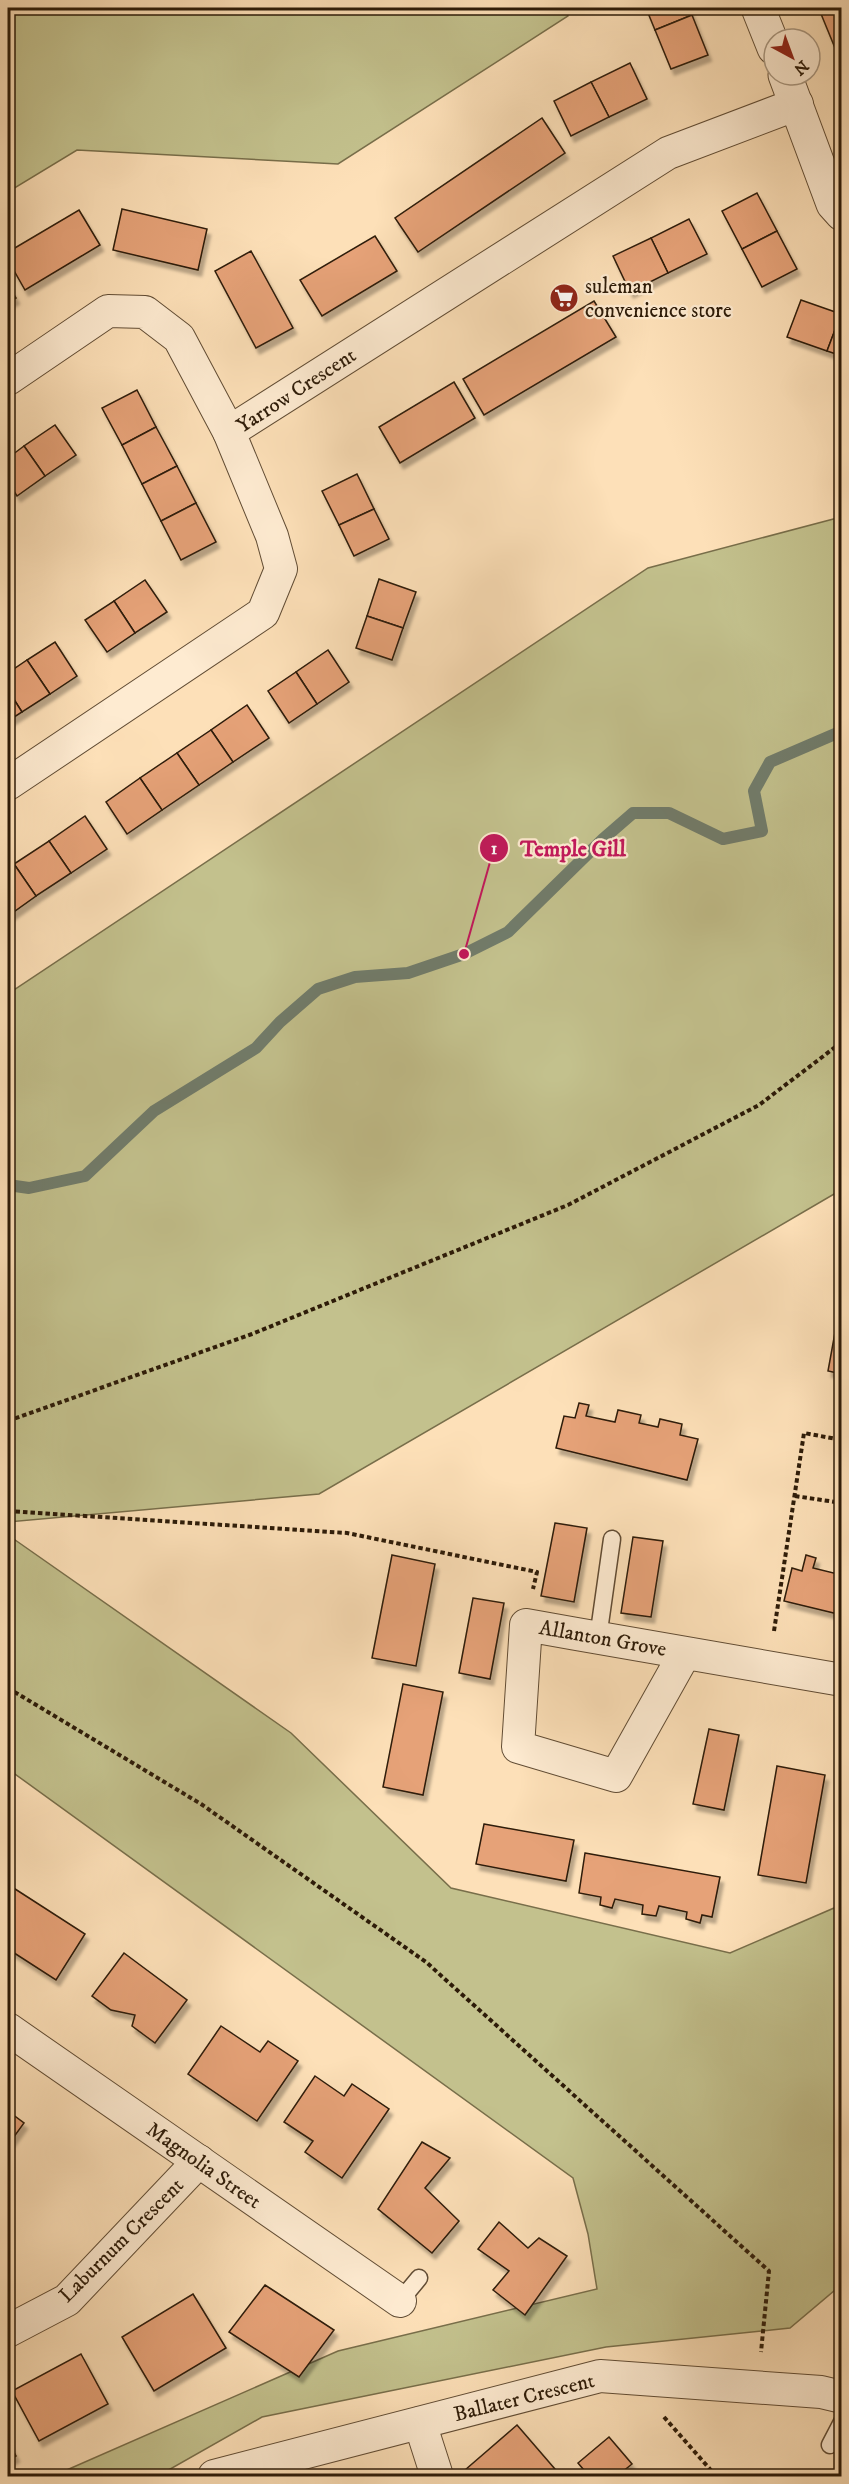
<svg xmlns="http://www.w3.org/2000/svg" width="849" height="2484" font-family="'IM FELL DW Pica',serif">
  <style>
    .green { fill: #c3c18d; stroke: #786e4a; stroke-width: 1.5 }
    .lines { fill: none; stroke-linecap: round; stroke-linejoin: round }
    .stream { stroke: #717c6b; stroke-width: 12 }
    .building { fill: #e6a278; stroke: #2d1b08; stroke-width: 1.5; filter: url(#shadow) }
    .service-casing { stroke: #614c34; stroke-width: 19 }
    .minor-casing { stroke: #614c34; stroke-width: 34 }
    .tertiary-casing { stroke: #614c34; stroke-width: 35 }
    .path { stroke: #2d1b08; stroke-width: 4; stroke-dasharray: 4.5 3; stroke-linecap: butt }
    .service { stroke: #feebd1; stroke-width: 16 }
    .minor { stroke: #feebd1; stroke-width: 32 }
    .tertiary { stroke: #feebd1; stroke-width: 33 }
    .labels { text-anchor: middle; stroke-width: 4.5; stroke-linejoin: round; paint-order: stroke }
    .poi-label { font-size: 21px; fill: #2d1b08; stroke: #feebd1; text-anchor: start }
    .street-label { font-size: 21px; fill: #2d1b08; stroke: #feebd1 }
    .leader { fill: none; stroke: #c2185b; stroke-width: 2 }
    .callout-dot { fill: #c2185b; stroke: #feebd1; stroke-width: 2 }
    .mark-label { font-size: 18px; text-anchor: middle; font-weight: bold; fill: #fff }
    .callout-label { font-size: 22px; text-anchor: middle; font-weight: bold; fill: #c2185b; stroke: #feebd1; stroke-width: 4.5; stroke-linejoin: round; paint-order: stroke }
  </style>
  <defs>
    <filter id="shadow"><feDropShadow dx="3.5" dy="6" stdDeviation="1.5" flood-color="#0004"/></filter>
  </defs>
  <rect width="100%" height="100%" fill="#fde0b8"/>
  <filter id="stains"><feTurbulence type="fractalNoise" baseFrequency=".00333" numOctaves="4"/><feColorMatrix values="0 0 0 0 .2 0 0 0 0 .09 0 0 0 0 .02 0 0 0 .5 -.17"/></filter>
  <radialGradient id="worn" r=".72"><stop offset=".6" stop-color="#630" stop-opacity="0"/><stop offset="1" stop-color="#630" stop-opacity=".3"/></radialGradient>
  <g class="green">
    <polygon points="8,8 565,8 568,16 338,164 77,150 8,192"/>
    <polygon points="841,517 841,1190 319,1494 8,1522 8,994 648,568"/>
    <polygon points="8,1535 291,1733 451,1888 730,1953 841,1905 841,2285 790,2328 606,2347 262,2417 158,2476 53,2476 338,2351 597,2289 588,2234 573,2178 8,1769"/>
  </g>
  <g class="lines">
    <polyline class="stream" points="8,1185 29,1188 85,1176 154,1111 256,1048 280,1022 318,989 355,977 408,973 464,954 508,932 603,839 633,813 669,813 723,839 762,831 754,791 770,762 842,731"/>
  </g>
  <g class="building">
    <polygon points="646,8 689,8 692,15 655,30"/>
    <polygon points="822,8 842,8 842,45 835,48 819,9"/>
    <polygon points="692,15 708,55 671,69 655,30"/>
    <polygon points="842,45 842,65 835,48"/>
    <polygon points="630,63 647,99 609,117 591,82"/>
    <polygon points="591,82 609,117 571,136 554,101"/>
    <polygon points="542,118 565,153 418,252 395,218"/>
    <polygon points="757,193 777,231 742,249 722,211"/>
    <polygon points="122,209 207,229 198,270 113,250"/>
    <polygon points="79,210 100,245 25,290 8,260 8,252"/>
    <polygon points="689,219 707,254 668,273 651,238"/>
    <polygon points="777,231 797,269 762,287 742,249"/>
    <polygon points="375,236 397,271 322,316 300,280"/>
    <polygon points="651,238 668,273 630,292 613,256"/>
    <polygon points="251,251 293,328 256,348 215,271"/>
    <polygon points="8,285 16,298 8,303"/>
    <polygon points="801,300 841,314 827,351 787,337"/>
    <polygon points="594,301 616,337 484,415 463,379"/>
    <polygon points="841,314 842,314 842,356 827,351"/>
    <polygon points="454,382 475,418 400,463 379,427"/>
    <polygon points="137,390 156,427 122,445 102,408"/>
    <polygon points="55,425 76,455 45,476 24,446"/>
    <polygon points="156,427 177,466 142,484 122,445"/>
    <polygon points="24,446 45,476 17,496 8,482 8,458"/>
    <polygon points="177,466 196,503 161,521 142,484"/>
    <polygon points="357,474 374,509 339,525 322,491"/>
    <polygon points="196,503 216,542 181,560 161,521"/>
    <polygon points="374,509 389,539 354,556 339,525"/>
    <polygon points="379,579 416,592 403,628 367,616"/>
    <polygon points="145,580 167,612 135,633 114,601"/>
    <polygon points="114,601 135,633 107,652 85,620"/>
    <polygon points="367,616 403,628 392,660 356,648"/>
    <polygon points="55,642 77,676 50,694 27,660"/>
    <polygon points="328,650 349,682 317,704 296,672"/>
    <polygon points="27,660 50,694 22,712 8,690 8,673"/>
    <polygon points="296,672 317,704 289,723 268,691"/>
    <polygon points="8,690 22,712 8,721"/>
    <polygon points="247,705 269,738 233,762 211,730"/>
    <polygon points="211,730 233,762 199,785 177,753"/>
    <polygon points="177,753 199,785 162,810 140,778"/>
    <polygon points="140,778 162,810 127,834 106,802"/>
    <polygon points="85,816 107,849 71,873 49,841"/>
    <polygon points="49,841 71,873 36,896 14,864"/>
    <polygon points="14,864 36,896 8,916 8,868"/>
    <polygon points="842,1294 842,1374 828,1371"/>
    <polygon points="579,1403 589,1405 586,1416 615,1422 618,1410 641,1415 639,1423 658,1427 660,1419 682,1424 680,1435 698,1439 687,1480 556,1448 564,1416 575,1418"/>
    <polygon points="555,1523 587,1528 574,1602 541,1596"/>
    <polygon points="633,1537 663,1541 651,1617 621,1613"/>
    <polygon points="392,1555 435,1564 416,1666 372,1658"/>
    <polygon points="806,1555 816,1558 813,1568 842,1575 842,1615 784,1601 792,1568 802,1571"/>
    <polygon points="473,1598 504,1603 490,1679 459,1673"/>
    <polygon points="403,1684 443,1692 423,1795 383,1787"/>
    <polygon points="709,1729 739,1735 724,1810 693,1804"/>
    <polygon points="777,1766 825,1775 806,1883 758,1875"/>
    <polygon points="484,1824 574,1840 566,1881 476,1864"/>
    <polygon points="585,1853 720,1877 712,1917 702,1915 700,1923 686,1919 687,1912 659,1906 656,1916 642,1914 643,1905 615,1899 612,1908 600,1905 601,1897 579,1893"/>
    <polygon points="12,1887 85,1934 56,1980 8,1949 8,1894"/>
    <polygon points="124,1953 187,2000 155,2043 132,2026 135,2015 111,2010 92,1996"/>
    <polygon points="221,2026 260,2052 268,2041 298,2061 257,2121 188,2074"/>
    <polygon points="315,2076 344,2096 352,2084 389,2109 342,2178 305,2152 313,2141 284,2122"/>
    <polygon points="8,2111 24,2123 8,2145"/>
    <polygon points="422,2142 450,2158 425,2188 459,2221 432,2253 378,2209"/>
    <polygon points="499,2222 528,2248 539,2238 567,2256 525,2315 493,2290 509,2271 478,2249"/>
    <polygon points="265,2285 334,2330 299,2377 229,2332"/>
    <polygon points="193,2294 226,2348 154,2391 122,2337"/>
    <polygon points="81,2354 108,2404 39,2441 12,2391"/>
    <polygon points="517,2425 561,2476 471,2476 465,2470"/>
    <polygon points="609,2437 632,2464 617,2476 589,2476 578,2463"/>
    <polygon points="8,2441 16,2456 8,2461"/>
  </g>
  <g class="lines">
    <g class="service-casing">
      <g id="service">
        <polyline points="598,1638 612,1539"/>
        <polyline points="400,2301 419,2278"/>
        <polyline points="830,2445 842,2422"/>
      </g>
    </g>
    <g class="minor-casing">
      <g id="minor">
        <polyline points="8,379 108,311 145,312 179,338 229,432"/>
        <polyline points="8,784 263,613 281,569 272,536 229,432 668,153 797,104"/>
        <path d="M685,1653L616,1776L518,1747L526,1625C631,1644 736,1662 842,1680"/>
        <polyline points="8,2029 400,2301"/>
        <polyline points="8,2331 67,2300 199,2161"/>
        <polyline points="420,2423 437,2476"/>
        <polyline points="214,2476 600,2376 821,2392 842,2397"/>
      </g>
    </g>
    <g class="tertiary-casing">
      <g id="tertiary">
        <polyline points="758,8 774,48"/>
        <polyline points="785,75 833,204 842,214"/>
      </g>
    </g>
    <g class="path">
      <polyline points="8,1421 252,1334 568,1205 759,1105 842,1042"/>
      <polyline points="795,1496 842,1503"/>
      <polyline points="8,1511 347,1533 537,1572 533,1589"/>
      <polyline points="774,1631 804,1433 842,1440"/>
      <polyline points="8,1688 201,1804 426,1962 769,2271 761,2352"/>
      <polyline points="664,2417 716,2476"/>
    </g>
    <use href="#service" class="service"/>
    <use href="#minor" class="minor"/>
    <use href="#tertiary" class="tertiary"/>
  </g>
  <defs>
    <g id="supermarket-disc" transform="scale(1.5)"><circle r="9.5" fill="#8f2418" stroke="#feebd1"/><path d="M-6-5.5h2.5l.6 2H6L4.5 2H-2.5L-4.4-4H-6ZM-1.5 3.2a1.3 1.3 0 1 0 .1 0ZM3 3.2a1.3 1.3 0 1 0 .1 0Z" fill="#fff"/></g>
  </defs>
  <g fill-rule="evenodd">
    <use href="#supermarket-disc" x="564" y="298"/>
  </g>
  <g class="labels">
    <g class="poi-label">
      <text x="585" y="293">suleman<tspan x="585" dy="24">convenience store</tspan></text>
    </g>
    <g class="street-label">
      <text transform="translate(296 390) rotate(-33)" y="7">Yarrow Crescent</text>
      <text transform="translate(603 1638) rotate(10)" y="7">Allanton Grove</text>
      <text transform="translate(204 2165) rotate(35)" y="7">Magnolia Street</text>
      <text transform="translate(121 2240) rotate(-45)" y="7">Laburnum Crescent</text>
      <text transform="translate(524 2397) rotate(-14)" y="7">Ballater Crescent</text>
    </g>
  </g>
  <path class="leader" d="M464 954L494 848"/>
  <g class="callout-dot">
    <circle cx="464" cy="954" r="6"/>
    <circle cx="494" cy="848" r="15"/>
  </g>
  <g class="mark-label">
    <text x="494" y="854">1</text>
  </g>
  <g class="callout-label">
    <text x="573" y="856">Temple Gill</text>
  </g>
  <rect width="849" height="2484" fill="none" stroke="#fde0b8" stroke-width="30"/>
  <rect x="9" y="9" width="831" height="2466" fill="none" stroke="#2d1b08" stroke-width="3"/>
  <rect x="15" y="15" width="819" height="2454" fill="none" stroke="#2d1b08" stroke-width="1.5"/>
  <g transform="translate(792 57) rotate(139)"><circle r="28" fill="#feebd1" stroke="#aa9881" stroke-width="1.5"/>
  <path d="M0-4.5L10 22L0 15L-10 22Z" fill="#8f2418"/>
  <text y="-9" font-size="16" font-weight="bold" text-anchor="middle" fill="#2d1b08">N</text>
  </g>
  <rect width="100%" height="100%" filter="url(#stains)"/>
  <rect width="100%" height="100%" fill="url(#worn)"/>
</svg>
